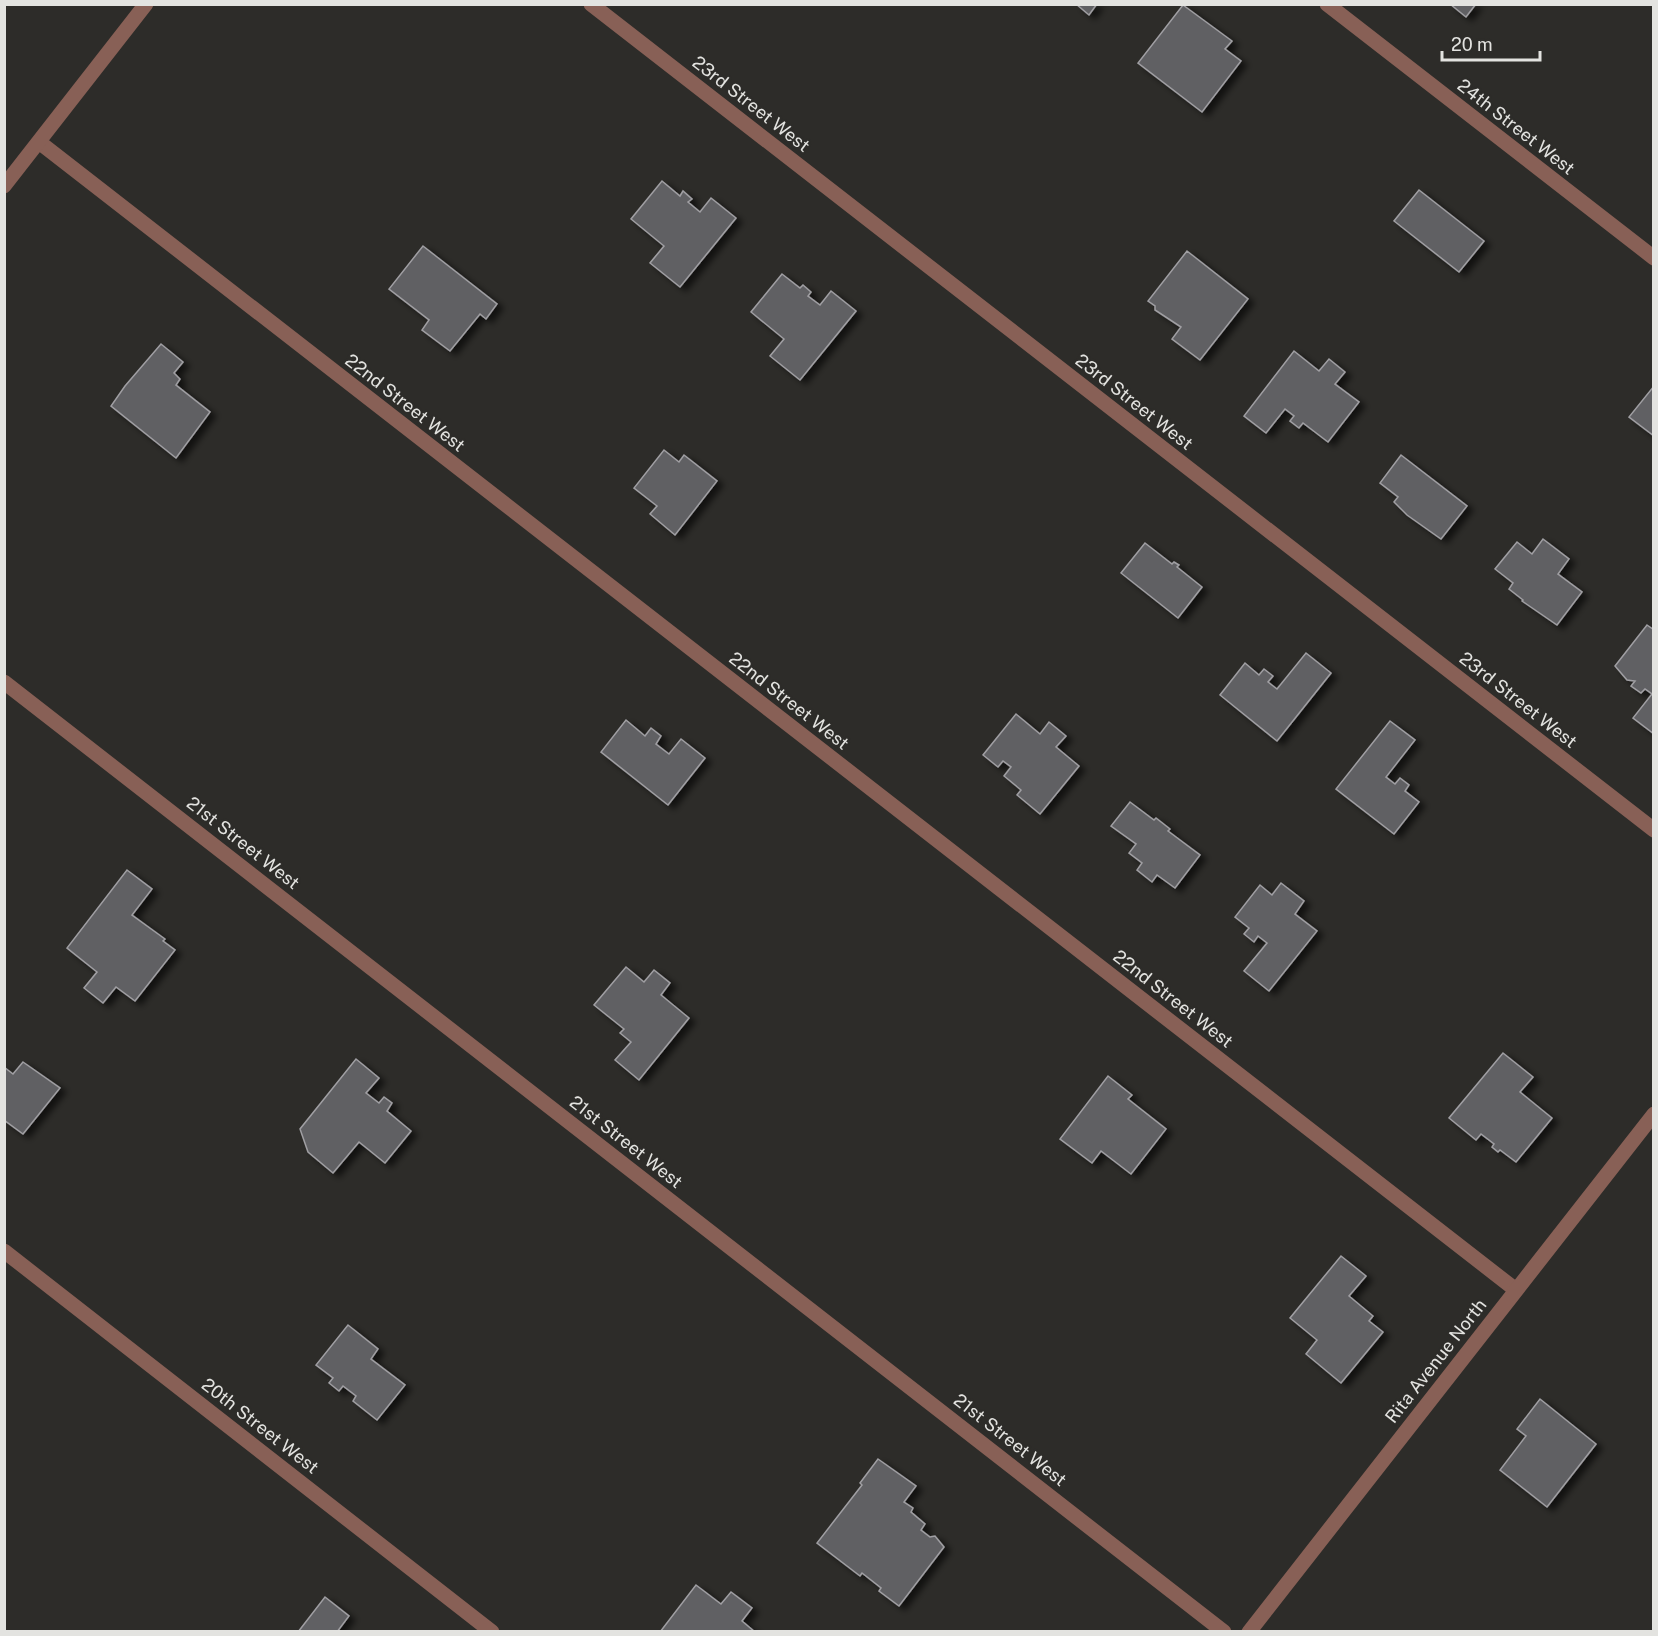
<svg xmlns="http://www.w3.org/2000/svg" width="1658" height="1636" font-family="'Public Sans',sans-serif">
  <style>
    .building { fill: #616164; stroke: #a09fa3; stroke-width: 1.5; filter: url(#shadow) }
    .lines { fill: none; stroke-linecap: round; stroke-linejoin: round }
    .minor { stroke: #886056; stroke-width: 15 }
    .labels { text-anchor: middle; stroke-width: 4.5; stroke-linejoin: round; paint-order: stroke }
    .street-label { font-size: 18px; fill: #e3e3e0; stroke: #2d2c29 }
  </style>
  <defs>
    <filter id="shadow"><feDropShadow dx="6" dy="4" stdDeviation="3" flood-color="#0009"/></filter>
  </defs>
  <rect width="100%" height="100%" fill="#2d2c29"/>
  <g class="building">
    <polygon points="1076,4 1097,4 1089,15"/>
    <polygon points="1450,4 1476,4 1466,17"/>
    <polygon points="1183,5 1232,41 1225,49 1241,61 1202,112 1138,63"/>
    <polygon points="662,181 680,196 683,191 692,199 688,202 700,212 711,198 736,218 680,287 650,263 664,246 631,219"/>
    <polygon points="1419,190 1484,241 1459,272 1394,221"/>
    <polygon points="423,246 497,304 486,319 480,314 450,351 422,330 429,320 389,289"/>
    <polygon points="1187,251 1248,299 1200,360 1172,339 1181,327 1155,310 1155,306 1148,301"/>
    <polygon points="782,274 800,288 803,285 811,292 808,296 820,305 831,291 856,311 800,380 770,356 784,339 751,312"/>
    <polygon points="161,344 183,362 174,373 180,379 176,385 210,412 176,458 111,406 125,386"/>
    <polygon points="1294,351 1319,371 1329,359 1345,372 1335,384 1359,402 1328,442 1303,423 1299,428 1290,421 1294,416 1285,409 1266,433 1244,416"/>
    <polygon points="1654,386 1654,436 1629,417"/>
    <polygon points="664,450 679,462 684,455 717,481 675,535 650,514 657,506 634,488"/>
    <polygon points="1401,455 1467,506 1441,539 1407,515 1394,502 1398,497 1380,483"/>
    <polygon points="1543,539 1569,559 1558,574 1582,592 1557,625 1522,601 1523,600 1509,589 1513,583 1495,569 1517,542 1532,554"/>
    <polygon points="1145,543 1172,564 1174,562 1179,565 1177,567 1202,587 1178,618 1121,573"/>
    <polygon points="1647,625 1654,630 1654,734 1633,718 1652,694 1645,689 1641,693 1631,686 1635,681 1627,680 1615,666"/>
    <polygon points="1306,653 1331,673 1277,741 1220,695 1245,663 1259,675 1264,669 1273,676 1268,682 1277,689"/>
    <polygon points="1016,714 1040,734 1049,722 1066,736 1056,747 1079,766 1040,814 1017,795 1021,790 1004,776 1011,767 1003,761 998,767 983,755"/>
    <polygon points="626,720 645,736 651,728 661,736 656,744 669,754 681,739 705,758 668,805 601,752"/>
    <polygon points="1390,721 1415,740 1386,777 1395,784 1400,778 1409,785 1405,791 1419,802 1394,834 1336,789"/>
    <polygon points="1130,802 1154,820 1156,818 1170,829 1168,831 1200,855 1175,888 1157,875 1152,882 1137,870 1142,863 1129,853 1136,844 1111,826"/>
    <polygon points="127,870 152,889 132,915 165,939 163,941 175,950 135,1001 116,987 103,1003 84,988 97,972 67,948"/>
    <polygon points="1281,883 1304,901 1295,914 1317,931 1269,991 1244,971 1267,943 1258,936 1254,942 1244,934 1249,928 1235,917 1260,885 1272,895"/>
    <polygon points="626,967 644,982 654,970 670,983 661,995 689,1018 639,1080 615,1060 631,1042 620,1033 624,1029 594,1005"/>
    <polygon points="1503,1053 1533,1077 1520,1092 1552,1118 1516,1162 1500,1150 1498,1152 1492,1147 1494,1144 1481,1134 1476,1140 1449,1118"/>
    <polygon points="356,1059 379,1078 366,1093 379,1103 384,1097 392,1103 387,1111 411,1131 385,1163 359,1142 333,1173 308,1152 300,1129"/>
    <polygon points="23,1062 60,1088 23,1134 4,1120 4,1067 13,1074"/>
    <polygon points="1108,1076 1132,1095 1128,1099 1166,1129 1131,1174 1101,1151 1092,1163 1060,1139"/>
    <polygon points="1341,1256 1366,1276 1349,1296 1373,1316 1369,1321 1383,1332 1341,1383 1306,1354 1317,1340 1290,1318"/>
    <polygon points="348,1325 378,1349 371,1359 405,1385 377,1420 353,1401 356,1396 343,1386 339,1391 329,1383 333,1378 316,1365"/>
    <polygon points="1540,1399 1596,1444 1547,1507 1500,1470 1526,1436 1517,1429"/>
    <polygon points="878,1459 916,1486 904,1502 913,1508 911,1512 925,1524 921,1530 930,1537 935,1536 944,1547 899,1606 879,1591 881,1588 862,1573 860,1576 817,1543 862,1485 860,1483"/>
    <polygon points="696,1585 721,1604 731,1592 752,1608 742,1621 755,1632 660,1632"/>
    <polygon points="325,1597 349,1616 337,1632 298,1632"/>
  </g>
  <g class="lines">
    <g class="minor">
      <polyline points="591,4 1654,830"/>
      <polyline points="1327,4 1654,258"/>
      <polyline points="39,142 1516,1290"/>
      <polyline points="4,186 146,4"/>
      <polyline points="4,682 1224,1632"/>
      <polyline points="4,1251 492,1632"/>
      <polyline points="1249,1632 1654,1114"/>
    </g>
  </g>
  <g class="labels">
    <g class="street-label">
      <text transform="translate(751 104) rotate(38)" y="6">23rd Street West</text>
      <text transform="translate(1516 127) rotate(38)" y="6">24th Street West</text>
      <text transform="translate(1134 402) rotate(38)" y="6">23rd Street West</text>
      <text transform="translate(405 403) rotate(38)" y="6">22nd Street West</text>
      <text transform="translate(1518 700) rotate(38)" y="6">23rd Street West</text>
      <text transform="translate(789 701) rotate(38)" y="6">22nd Street West</text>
      <text transform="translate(243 843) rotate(38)" y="6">21st Street West</text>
      <text transform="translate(1173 999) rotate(38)" y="6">22nd Street West</text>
      <text transform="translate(626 1142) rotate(38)" y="6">21st Street West</text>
      <text transform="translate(1436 1361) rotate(-52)" y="6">Rita Avenue North</text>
      <text transform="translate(260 1426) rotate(38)" y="6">20th Street West</text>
      <text transform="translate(1010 1440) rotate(38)" y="6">21st Street West</text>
    </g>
  </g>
  <rect width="1658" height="1636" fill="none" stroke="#e3e3e0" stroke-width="12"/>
  <path d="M1442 51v9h98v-9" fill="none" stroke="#e3e3e0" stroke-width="3"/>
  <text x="1451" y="51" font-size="18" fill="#e3e3e0" stroke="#2d2c29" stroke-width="4.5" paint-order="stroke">20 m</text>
</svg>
